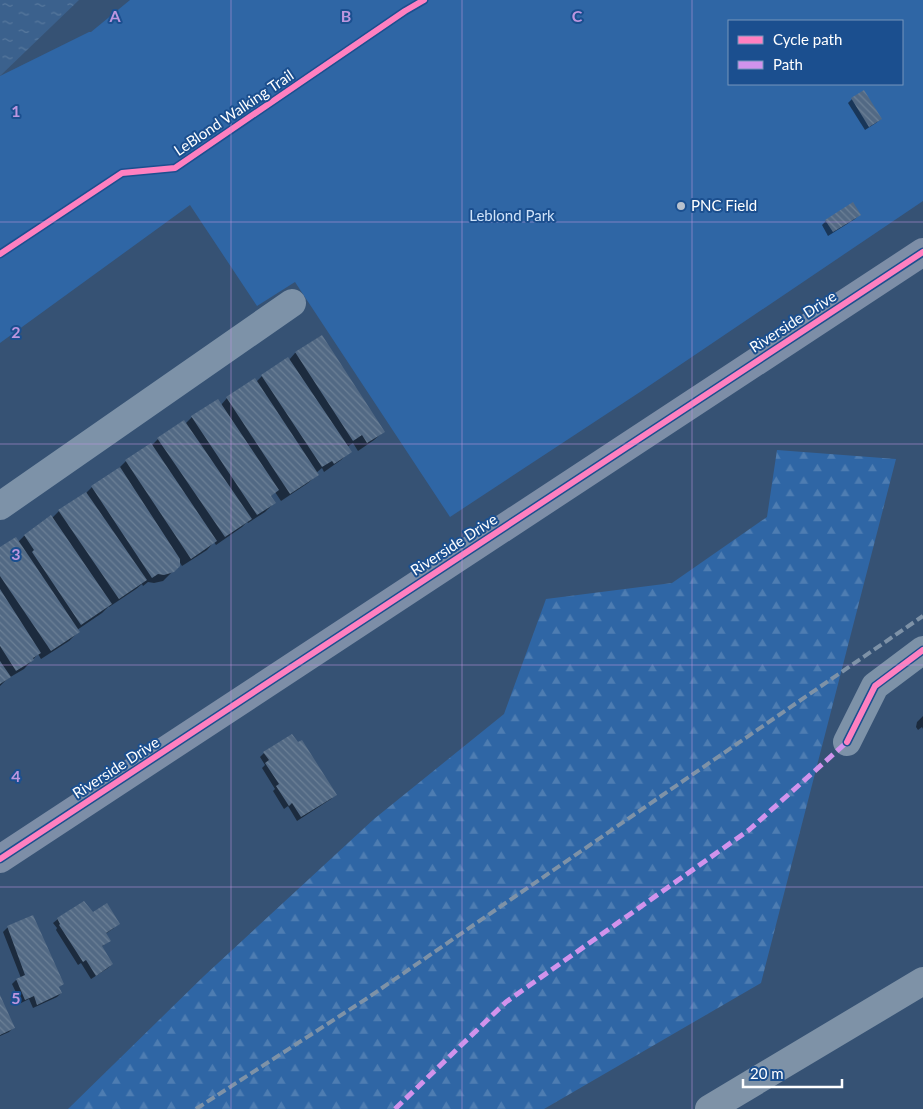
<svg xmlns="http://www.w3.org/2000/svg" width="923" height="1109" font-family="Lato,sans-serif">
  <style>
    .forest { fill: url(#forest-firs) }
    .park { fill: #2f66a5; fill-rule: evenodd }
    .water { fill: url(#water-ripples) }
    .shadow { fill: #0007 }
    .building { fill: url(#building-back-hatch) }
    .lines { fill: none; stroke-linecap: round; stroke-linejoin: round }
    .minor { stroke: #7d92a8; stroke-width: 28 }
    .major { stroke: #7d8ea7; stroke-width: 28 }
    .highway { stroke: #7e92a7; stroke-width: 28 }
    .rail { stroke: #7e92a7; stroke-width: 4; stroke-dasharray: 9 4; stroke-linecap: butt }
    .quiet { stroke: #d193ec; stroke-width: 5; stroke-dasharray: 10 5; stroke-linecap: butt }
    .cycleway-casing { stroke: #1b4f8f; stroke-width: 9 }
    .cycleway { stroke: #ff80c0; stroke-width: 6 }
    .grid { fill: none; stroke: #bd96df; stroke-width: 1; stroke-opacity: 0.55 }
    .poi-dot { fill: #b9c2ce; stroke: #1b4f8f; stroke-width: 2 }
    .labels { text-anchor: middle; stroke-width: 4; stroke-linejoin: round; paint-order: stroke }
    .street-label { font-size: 15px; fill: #fff; stroke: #1b4f8f }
    .poi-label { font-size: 15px; fill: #fff; stroke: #1b4f8f; text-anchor: start }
    .park-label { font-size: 15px; fill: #cfe3fa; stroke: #1b4f8f }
    .grid-label { font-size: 16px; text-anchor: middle; font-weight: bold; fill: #bd96df; stroke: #1b4f8f; stroke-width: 4; stroke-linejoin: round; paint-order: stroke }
  </style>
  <defs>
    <pattern id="forest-firs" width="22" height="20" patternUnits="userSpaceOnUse" patternTransform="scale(1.25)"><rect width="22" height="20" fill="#2f66a5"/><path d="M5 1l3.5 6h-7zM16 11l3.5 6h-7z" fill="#4e7db2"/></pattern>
    <pattern id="water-ripples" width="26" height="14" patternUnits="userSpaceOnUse" patternTransform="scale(1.25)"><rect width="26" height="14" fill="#3b618d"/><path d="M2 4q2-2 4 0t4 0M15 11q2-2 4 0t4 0" fill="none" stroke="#58799e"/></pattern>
    <pattern id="building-back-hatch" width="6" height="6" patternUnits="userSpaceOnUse" patternTransform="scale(1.25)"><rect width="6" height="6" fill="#526984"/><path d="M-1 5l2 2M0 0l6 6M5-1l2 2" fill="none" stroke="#6c8096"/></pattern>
  </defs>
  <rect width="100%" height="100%" fill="#365274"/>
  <polygon class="forest" points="777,450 896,459 761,983 544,1109 68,1109 204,976 374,819 504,714 546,599 672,583 767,517"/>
  <path class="park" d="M130,0H923V201L640,392L450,517L295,282L257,306L190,205L0,343V76L89,32H91ZM729,21H902V84H729Z"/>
  <polygon class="water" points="0,0 79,0 0,76"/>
  <g class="shadow">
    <polygon points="852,99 881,119 876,123 865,130 848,103"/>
    <polygon points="859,215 855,219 828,236 822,225 826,221"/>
    <polygon points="321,336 383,432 374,440 358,451 353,443 347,447 350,451 341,460 324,472 322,468 316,473 317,475 308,483 281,501 275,492 270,497 274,503 265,512 248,523 247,522 242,527 216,545 214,542 207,550 182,566 179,561 178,566 163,581 154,583 148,582 143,586 142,584 136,589 109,607 109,606 102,613 77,630 78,632 69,641 41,659 38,654 24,669 7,679 0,686 0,549 18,542 24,536 52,518 59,511 86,493 92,487 117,470 126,461 151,446 158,439 184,421 185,424 192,417 218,401 221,405 227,398 256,382 262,376 289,360 295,353"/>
    <polygon points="923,716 923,729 922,727 918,730 916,727 917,722"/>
    <polygon points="264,753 335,795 331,799 297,821 288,806 284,809 273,791 275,789 262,768 265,765 260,757"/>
    <polygon points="93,914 114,928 105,934 109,941 101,947 112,964 108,968 91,979 81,963 78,965 56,930 57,928 53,923 58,919"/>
    <polygon points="32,917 62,984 58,988 61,993 57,997 33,1008 29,999 21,1003 12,984 16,980 21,978 3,932 7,928"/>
    <polygon points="0,998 13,1028 9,1032 0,1036"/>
  </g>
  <g class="building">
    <polygon points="864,90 882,119 869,127 851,98"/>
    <polygon points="853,202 861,215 833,232 825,220"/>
    <polygon points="322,335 385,432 367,443 362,435 353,441 295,352"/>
    <polygon points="288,357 352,452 334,464 332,461 322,467 261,375"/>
    <polygon points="255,378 319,475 290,494 226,397"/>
    <polygon points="218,399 279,490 271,496 276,503 257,515 191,416"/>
    <polygon points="184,420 252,519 225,537 157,438"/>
    <polygon points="151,443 217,541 191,559 125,460"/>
    <polygon points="120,467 180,559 180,566 174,572 164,575 158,574 152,578 91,486"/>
    <polygon points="86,492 147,580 119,599 58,510"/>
    <polygon points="51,515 112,604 81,625 32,552 34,550 24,535"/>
    <polygon points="16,537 80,632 51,651 0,576 0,547"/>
    <polygon points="0,589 41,653 33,658 34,660 16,671 0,646"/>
    <polygon points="0,661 11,677 0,684"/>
    <polygon points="292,734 298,742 302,740 337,795 301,817 292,803 289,806 276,786 279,784 265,763 269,760 263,752"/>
    <polygon points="84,901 93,912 107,903 120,924 106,933 111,941 102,946 113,964 96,976 86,960 83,962 59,925 60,924 57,918"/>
    <polygon points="33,915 64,984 59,987 62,993 37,1005 34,996 25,1000 16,979 25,975 7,926"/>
    <polygon points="0,995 15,1028 0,1035"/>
  </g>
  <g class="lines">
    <g class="minor">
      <polyline points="0,506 292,303"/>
      <polyline points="847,742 875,686 923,650"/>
    </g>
    <polyline class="major" points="0,859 923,252"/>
    <polyline class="highway" points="709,1109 923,981"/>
    <polyline class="rail" points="196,1109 366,999 923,616"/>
    <polyline class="quiet" points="395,1109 506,1002 749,830 847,742"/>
    <g class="cycleway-casing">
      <g id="cycleway">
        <polyline points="0,254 122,173 175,168 405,11 424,0"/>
        <polyline points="847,742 875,686 923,650"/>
        <polyline points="0,859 923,252"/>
      </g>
    </g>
    <use href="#cycleway" class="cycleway"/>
  </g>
  <path class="grid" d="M231,0V1109M462,0V1109M692,0V1109M0,222H923M0,444H923M0,665H923M0,887H923"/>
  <circle class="poi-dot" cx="681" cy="206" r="5"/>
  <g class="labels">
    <g class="street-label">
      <text transform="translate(234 113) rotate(-34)" y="5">LeBlond Walking Trail</text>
      <text transform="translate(793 322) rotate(-33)" y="5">Riverside Drive</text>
      <text transform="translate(454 545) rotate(-33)" y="5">Riverside Drive</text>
      <text transform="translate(116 768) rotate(-33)" y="5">Riverside Drive</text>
    </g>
    <g class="poi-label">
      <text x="691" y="211">PNC Field</text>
    </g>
    <g class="park-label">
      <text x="512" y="221">Leblond Park</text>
    </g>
  </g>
  <g class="grid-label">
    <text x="115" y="22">A</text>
    <text x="346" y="22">B</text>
    <text x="577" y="22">C</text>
    <text x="16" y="117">1</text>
    <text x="16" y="338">2</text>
    <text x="16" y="560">3</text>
    <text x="16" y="782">4</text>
    <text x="16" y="1004">5</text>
  </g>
  <rect x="728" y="20" width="175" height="65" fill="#1b4f8f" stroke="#7695bc"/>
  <rect x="738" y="36" width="25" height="8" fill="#ff80c0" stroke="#7695bc"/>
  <text x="773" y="45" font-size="15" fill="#ffffff">Cycle path</text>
  <rect x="738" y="61" width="25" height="8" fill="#d193ec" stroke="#7695bc"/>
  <text x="773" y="70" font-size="15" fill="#ffffff">Path</text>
  <path d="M743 1079v8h99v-8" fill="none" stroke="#ffffff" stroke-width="2.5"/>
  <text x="750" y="1079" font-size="15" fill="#ffffff" stroke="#1b4f8f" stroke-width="4" paint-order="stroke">20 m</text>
</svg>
